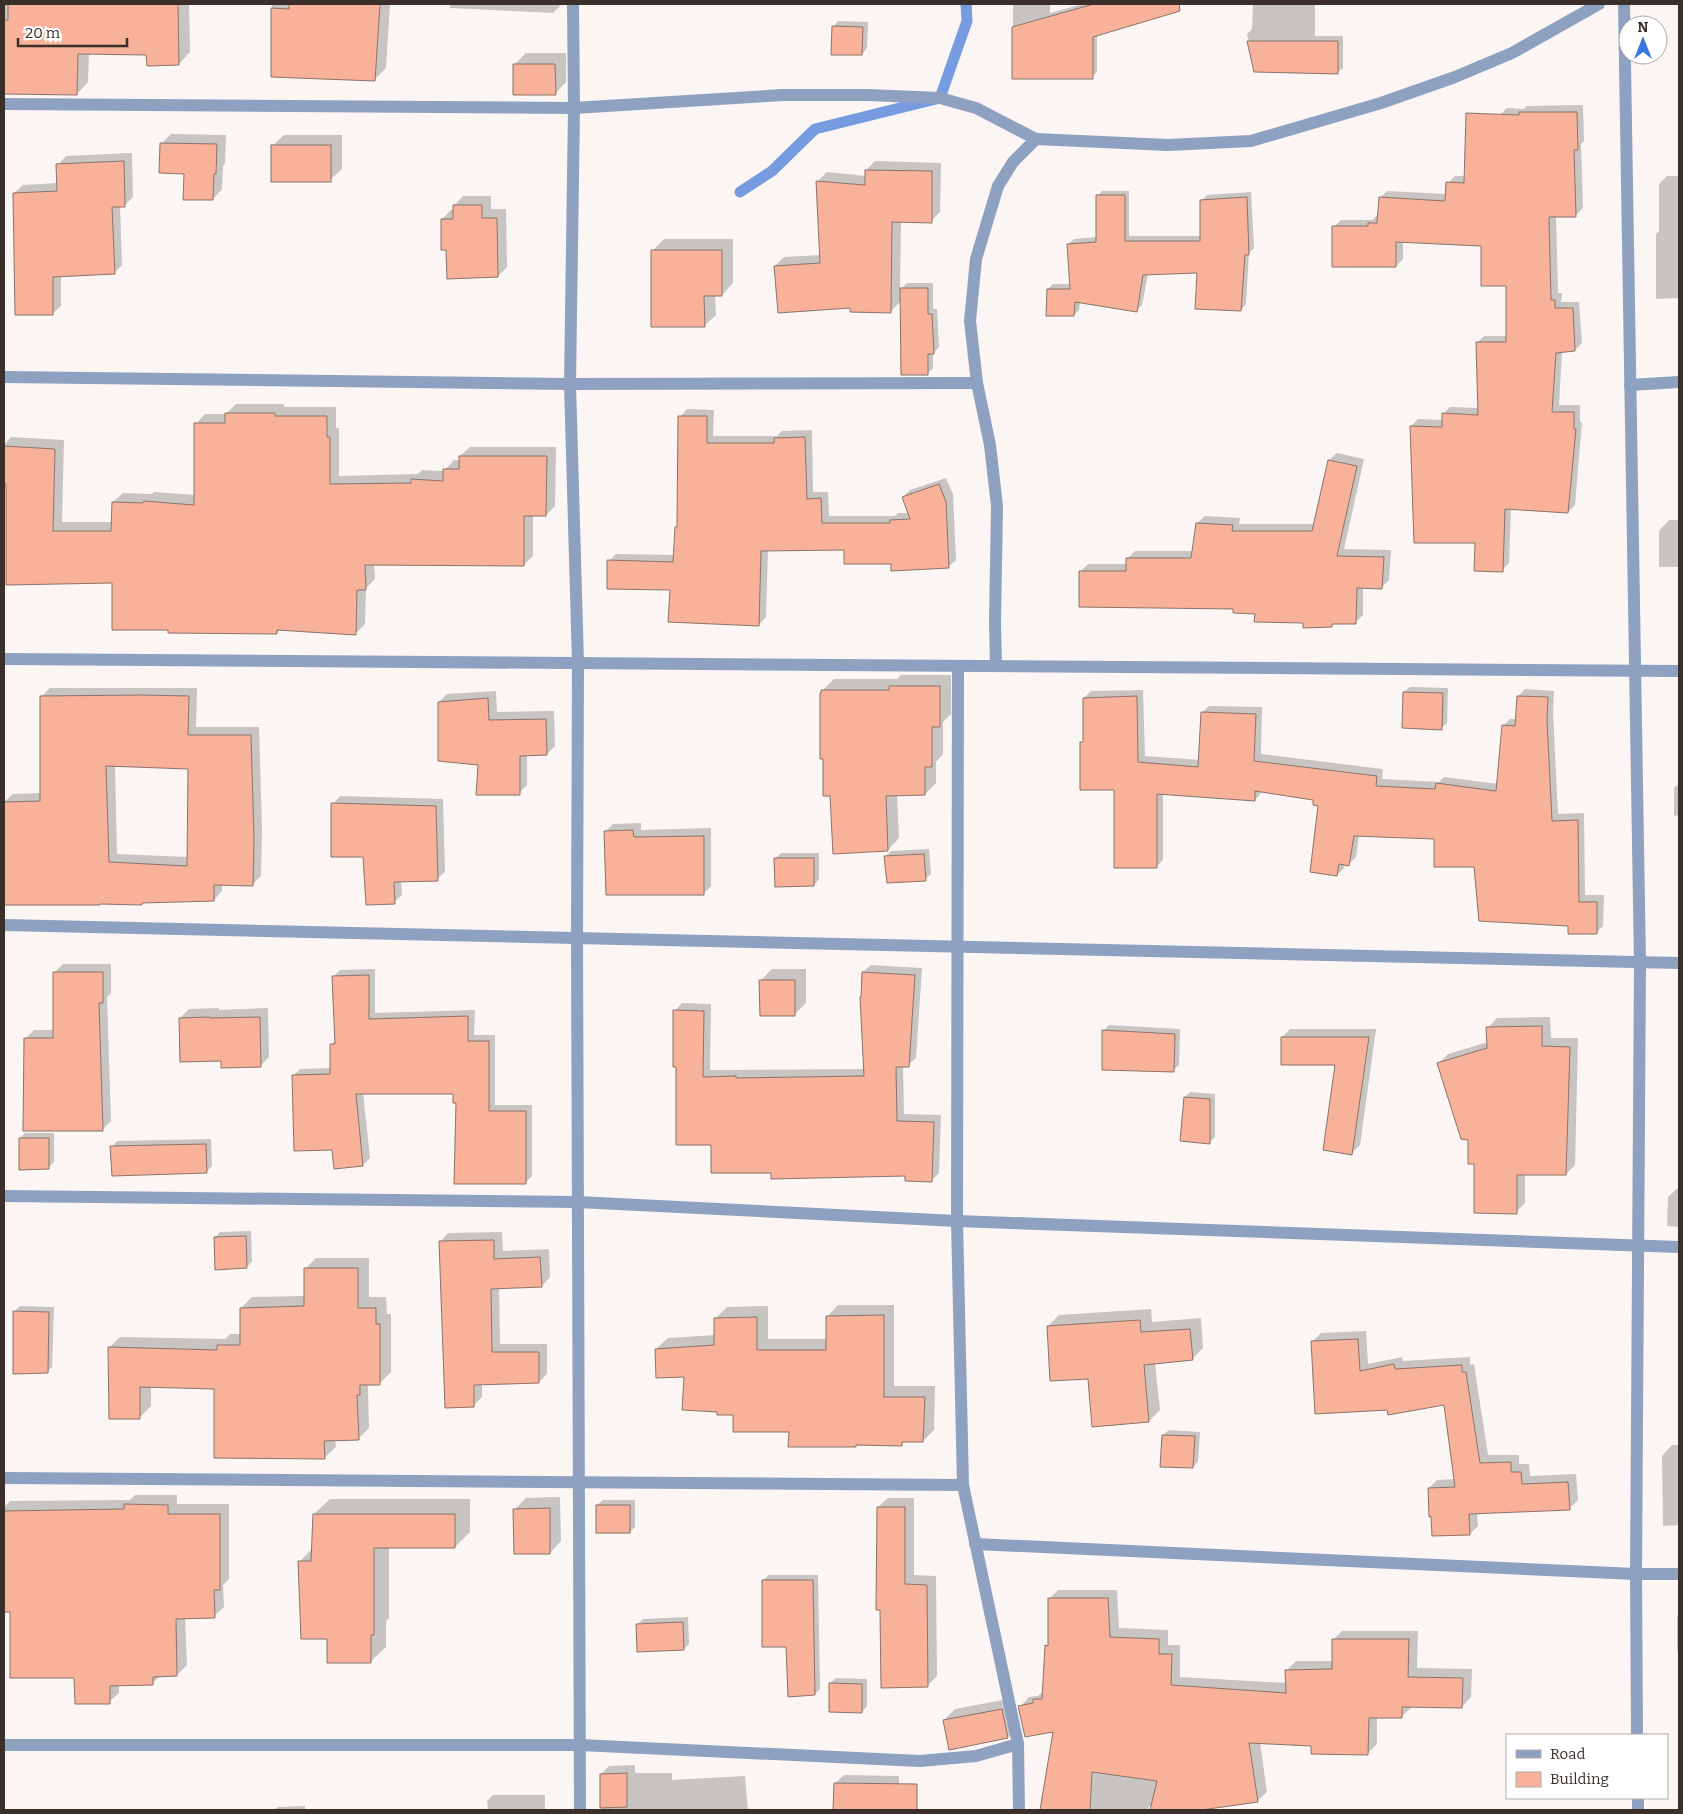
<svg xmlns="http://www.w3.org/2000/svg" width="1683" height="1814" font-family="Bitter,serif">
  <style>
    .shadow { fill: #0003; fill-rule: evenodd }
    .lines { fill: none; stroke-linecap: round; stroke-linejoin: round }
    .stream { stroke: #769be0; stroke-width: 11 }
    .building { fill: #f7b299; stroke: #8c7269; fill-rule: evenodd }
    .street { stroke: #8fa1c0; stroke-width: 12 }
  </style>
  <rect width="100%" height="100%" fill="#fbf5f3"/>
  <g class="shadow">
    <polygon points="4,4 189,4 190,52 179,64 148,54 89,53 88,82 77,94 4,93"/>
    <polygon points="272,4 390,4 386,68 374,80 272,75"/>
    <polygon points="450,4 562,4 553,13 450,8"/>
    <polygon points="1013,4 1050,4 1050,13 1083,4 1134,4 1139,19 1097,35 1097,72 1092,77 1013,77"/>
    <polygon points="1253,4 1315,4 1315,36 1343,36 1343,68 1337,73 1255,71 1247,34 1252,29"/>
    <polygon points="838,21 868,22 867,48 862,54 833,27"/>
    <polygon points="526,53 566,53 566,82 555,94 515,64"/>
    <polygon points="1583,105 1584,141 1581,144 1583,208 1576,215 1556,216 1558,293 1562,293 1561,302 1579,302 1582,343 1575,350 1562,351 1559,405 1580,405 1580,422 1582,422 1575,505 1568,512 1511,508 1509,563 1502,570 1476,542 1411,426 1418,419 1443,420 1443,414 1450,407 1479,408 1477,343 1484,336 1507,336 1507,285 1482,245 1403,241 1403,259 1396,266 1334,227 1341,220 1373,220 1376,216 1379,216 1380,198 1387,191 1447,194 1448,183 1455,176 1465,176 1500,115 1507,108 1524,109 1527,106"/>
    <polygon points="171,134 226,135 225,163 223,166 222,189 213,199 185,172 161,144"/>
    <polygon points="284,135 342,135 342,169 330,180 272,146"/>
    <polygon points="132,153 133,197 124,206 120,206 122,265 114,273 61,275 61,306 52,314 14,193 23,185 58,183 58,165 66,156"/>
    <polygon points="875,161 941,163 940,212 931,221 901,221 900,290 907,283 933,283 933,309 937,309 939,347 933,353 933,368 927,374 901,301 891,311 851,307 775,266 784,257 821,255 818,181 827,172 866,176 866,170"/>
    <polygon points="1667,176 1679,176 1679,298 1656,299 1656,234 1659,231 1659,184"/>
    <polygon points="1102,191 1129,191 1129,236 1201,236 1201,201 1207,195 1251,192 1254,248 1249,253 1246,304 1241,310 1198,272 1148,274 1142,305 1137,310 1080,302 1079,310 1074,315 1048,289 1053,284 1071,284 1068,244 1074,239 1097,237 1097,196"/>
    <polygon points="463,196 491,196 491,209 506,209 507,267 498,276 447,249 442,219 451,210 454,210 454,206"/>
    <polygon points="664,239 733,239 733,283 722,295 715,295 716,315 704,326 652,251"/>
    <polygon points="236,404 284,404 284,407 336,407 336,428 339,428 339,476 418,474 422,470 444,471 454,460 460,460 460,456 470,447 556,447 555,506 546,515 533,515 533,556 524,565 374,564 375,579 366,588 365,624 355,634 280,629 277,633 169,629 113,582 8,558 8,483 4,483 4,445 11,437 64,440 62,522 113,522 113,502 123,493 152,494 154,492 196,495 196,424 205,414 226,414"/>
    <polygon points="687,409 714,410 713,436 777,436 782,431 812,430 813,492 828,492 829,516 895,516 898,513 909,513 903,497 910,490 946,478 953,494 956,560 948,567 892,563 846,549 768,550 766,617 759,625 671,589 609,561 616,554 675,555 676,528 678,526 680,417"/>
    <polygon points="1337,453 1364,459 1344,549 1391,550 1389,580 1382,587 1363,587 1363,615 1355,623 1334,623 1331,626 1304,622 1234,608 1080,572 1088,564 1128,564 1128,558 1135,551 1193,551 1197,523 1205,516 1240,518 1239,524 1315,524 1329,460"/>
    <polygon points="1669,520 1679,520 1679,567 1659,567 1659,531"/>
    <polygon points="901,675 951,675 951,714 943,722 943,754 936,762 936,783 925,794 897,794 899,838 888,850 823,690 834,679 897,679"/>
    <polygon points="1410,687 1448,688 1447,723 1441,728 1404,692"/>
    <path d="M50,688H197L196,727H259L262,829L261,876L252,885L222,884V891L214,900L145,901L142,904L101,903L100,904H4V802L13,794L42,793V696ZM115,765L189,768L188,857L117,854Z"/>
    <polygon points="1525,689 1554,691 1553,713 1558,814 1584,813 1585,895 1604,895 1603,926 1596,933 1570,925 1475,866 1436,838 1359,835 1356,857 1349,864 1344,863 1344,868 1337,875 1320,805 1315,799 1261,790 1261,793 1255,800 1163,793 1163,860 1156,867 1116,789 1081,743 1084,740 1084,698 1091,691 1143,690 1145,756 1200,760 1202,713 1209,706 1262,707 1261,754 1383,769 1382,779 1439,782 1444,777 1498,784 1503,726 1510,719 1516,719 1518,696"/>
    <polygon points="496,691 497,712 554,711 555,746 547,754 527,754 527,785 519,793 479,763 439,702 447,694"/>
    <polygon points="1679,783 1679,815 1674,816 1674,788"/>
    <polygon points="340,796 443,799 445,872 437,879 401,880 402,895 394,902 333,804"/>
    <polygon points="641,823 641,830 711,828 711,886 704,893 606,831 613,824"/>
    <polygon points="929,849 931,874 925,879 886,856 891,851"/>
    <polygon points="781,853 819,853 819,879 814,885 775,859"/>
    <polygon points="63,964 111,964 111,993 107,997 111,1121 102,1130 26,1038 34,1030 54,1030 54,973"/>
    <polygon points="871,965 922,968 916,1058 908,1065 903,1065 904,1114 941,1115 939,1173 932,1180 906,1175 773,1171 713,1144 678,1066 675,1011 682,1003 711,1004 710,1070 865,1069 863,972"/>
    <polygon points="375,969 375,1013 475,1010 474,1035 495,1035 495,1105 532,1105 532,1176 525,1183 457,1101 454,1093 363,1093 370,1158 363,1165 333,1148 293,1076 300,1069 331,1068 331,1045 336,1040 333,977 340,970"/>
    <polygon points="772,969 806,969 806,1003 794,1015 760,981"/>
    <polygon points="219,1008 219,1010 268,1008 269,1057 260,1066 222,1060 180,1018 189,1009"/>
    <polygon points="1550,1017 1551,1038 1578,1038 1575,1165 1566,1174 1525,1174 1525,1203 1516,1212 1476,1162 1469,1138 1439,1063 1448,1054 1488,1042 1488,1028 1497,1018"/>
    <polygon points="1109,1025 1180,1029 1179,1065 1173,1070 1103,1031"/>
    <polygon points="1290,1029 1376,1029 1360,1145 1352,1153 1337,1064 1282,1037"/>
    <polygon points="1190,1092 1215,1094 1215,1137 1210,1142 1185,1097"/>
    <polygon points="1679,1095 1679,1227 1667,1226 1668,1197 1678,1188"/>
    <polygon points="25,1133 54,1133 54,1162 48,1168 20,1138"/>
    <polygon points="211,1139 212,1166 206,1172 112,1147 117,1141"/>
    <polygon points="251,1231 252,1262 246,1267 215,1238 220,1232"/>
    <polygon points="502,1232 503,1251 549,1249 550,1277 542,1286 499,1287 500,1344 547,1344 547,1374 539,1382 482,1383 482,1397 473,1406 440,1242 448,1233"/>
    <polygon points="316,1258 369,1258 369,1297 386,1297 387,1314 391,1314 391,1372 380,1383 370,1384 368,1385 369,1428 358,1439 335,1439 336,1447 324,1458 216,1388 151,1386 151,1406 139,1418 109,1348 120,1337 225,1339 230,1334 241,1334 241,1308 252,1297 305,1296 305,1269"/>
    <polygon points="838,1305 894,1305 894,1386 935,1386 934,1430 923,1441 905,1441 901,1445 858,1444 856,1446 718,1411 656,1349 668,1338 716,1335 716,1318 727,1307 768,1306 768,1339 827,1339 827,1317"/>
    <polygon points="20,1306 54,1307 52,1367 47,1372 14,1312"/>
    <polygon points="1151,1309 1152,1322 1201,1318 1203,1348 1192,1359 1155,1363 1160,1410 1149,1421 1089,1378 1048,1326 1059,1315"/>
    <polygon points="1366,1331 1368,1364 1402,1357 1403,1361 1470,1357 1470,1365 1474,1364 1488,1455 1519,1455 1519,1464 1529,1464 1530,1476 1576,1474 1578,1500 1569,1509 1477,1513 1478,1526 1470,1534 1429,1488 1437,1480 1456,1479 1445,1404 1388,1409 1312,1342 1321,1333"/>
    <polygon points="1169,1430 1200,1432 1198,1462 1193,1467 1163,1435"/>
    <polygon points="1672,1445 1679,1445 1679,1525 1663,1526 1662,1456"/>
    <polygon points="135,1495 177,1495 177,1504 229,1504 229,1579 223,1585 224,1607 214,1616 185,1617 187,1665 177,1675 161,1675 152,1684 119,1684 119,1693 109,1702 76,1677 11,1611 4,1611 4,1507 10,1501 130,1500"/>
    <polygon points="560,1497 561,1541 550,1553 515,1509 526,1498"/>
    <polygon points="888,1498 914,1498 914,1575 936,1576 937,1676 927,1686 878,1507"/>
    <polygon points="330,1499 470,1499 470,1532 455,1547 389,1547 389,1618 386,1621 386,1647 370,1662 299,1562 313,1548 314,1514"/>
    <polygon points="603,1500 635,1500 635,1527 630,1532 597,1505"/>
    <polygon points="769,1575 818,1575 820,1689 815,1694 787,1646 763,1580"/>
    <polygon points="1058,1590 1117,1590 1119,1628 1168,1630 1168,1645 1180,1645 1180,1677 1287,1683 1286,1671 1296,1661 1333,1661 1333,1640 1342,1631 1418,1631 1417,1668 1472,1669 1471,1697 1462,1707 1411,1706 1411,1708 1401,1717 1377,1717 1377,1744 1367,1754 1313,1745 1260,1742 1267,1792 1257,1801 1196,1810 1165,1810 1149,1806 1148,1810 1041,1810 1041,1798 1044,1795 1054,1730 1020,1707 1029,1697 1038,1696 1044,1690 1047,1646 1049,1644 1049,1599"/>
    <polygon points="1679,1614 1679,1651 1677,1651 1677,1616"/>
    <polygon points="688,1617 689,1644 684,1649 638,1624 643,1619"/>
    <polygon points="836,1678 867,1679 867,1706 862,1712 830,1683"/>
    <polygon points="1013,1698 1019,1726 1008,1737 950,1749 944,1720 955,1709"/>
    <polygon points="635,1765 635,1773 672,1773 672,1780 745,1776 748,1810 602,1810 601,1774 609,1766"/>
    <polygon points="844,1775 899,1776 899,1807 895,1810 834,1810 835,1783"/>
    <polygon points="493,1795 545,1795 545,1810 488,1810 487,1801"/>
    <polygon points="305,1806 305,1810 275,1810 278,1807"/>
  </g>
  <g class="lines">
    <polyline class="stream" points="740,192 772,171 815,129 940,98 967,21 966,4"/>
  </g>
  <g class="building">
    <polygon points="8,4 178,4 179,65 147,66 146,55 78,54 77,95 4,94 4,20 8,20"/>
    <polygon points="289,4 380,4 375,81 271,77 271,8 289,9"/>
    <polygon points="1094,4 1179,4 1180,11 1093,37 1093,79 1012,79 1012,27"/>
    <polygon points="832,26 863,27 862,55 831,55"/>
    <polygon points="1247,41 1338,41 1338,74 1254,72"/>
    <polygon points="513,64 555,64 556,95 513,95"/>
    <polygon points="1519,112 1577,112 1578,150 1574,150 1576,217 1549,217 1551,300 1555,300 1555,308 1573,308 1575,351 1556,353 1552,412 1574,412 1574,429 1576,429 1568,513 1505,509 1503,572 1474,571 1475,543 1414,543 1410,426 1442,427 1442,413 1478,415 1476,342 1506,342 1506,286 1481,286 1481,246 1396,242 1396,267 1332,267 1332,226 1368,226 1368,223 1377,223 1379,197 1445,201 1446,182 1464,183 1466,113 1519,115"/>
    <polygon points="160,143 217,144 216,174 214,174 213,200 183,200 184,174 159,173"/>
    <rect x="271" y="145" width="60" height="37"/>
    <polygon points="124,161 125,207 112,207 115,274 53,277 53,315 15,315 13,193 57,191 56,164"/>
    <polygon points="865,170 932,171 932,223 892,222 891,313 850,312 850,308 778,313 774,266 820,263 816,181 865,185"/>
    <polygon points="1096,195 1125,195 1125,241 1200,241 1200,200 1247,197 1249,255 1245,255 1241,311 1195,309 1197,273 1143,275 1137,312 1075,302 1074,316 1046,316 1047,289 1070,289 1067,244 1096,242"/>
    <polygon points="453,205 482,205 482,218 497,218 498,277 447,279 446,250 441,250 441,219 453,219"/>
    <polygon points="651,250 722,250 722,296 704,296 705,327 651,327"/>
    <polygon points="900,288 928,288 928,314 932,314 934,354 928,354 928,375 901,375"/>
    <polygon points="225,413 275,413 275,416 327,416 327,437 330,437 330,484 411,483 411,479 443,481 443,469 459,469 459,456 547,456 546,516 524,516 524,566 365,565 366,590 357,590 356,635 277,630 277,634 168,633 168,630 112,630 112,583 6,585 6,484 4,484 4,446 55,449 53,531 111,531 112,502 143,503 144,501 194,505 194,423 225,423"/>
    <polygon points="678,416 707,416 707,443 774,443 774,438 805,437 807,499 821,498 822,523 890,523 890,520 910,519 902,497 939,484 946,502 949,568 891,571 891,564 844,564 844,550 761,551 759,626 668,622 670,590 607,589 607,560 673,562 675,527 677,527"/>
    <polygon points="1328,460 1357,466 1337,556 1384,557 1382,589 1357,588 1356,624 1332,624 1332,627 1303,628 1303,623 1254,622 1255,614 1233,613 1233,609 1079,607 1079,571 1126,571 1126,558 1191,558 1196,523 1233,525 1232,531 1312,531"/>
    <polygon points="889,686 940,686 940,727 932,727 932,767 925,767 925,795 886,796 888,851 833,854 830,796 823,796 823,759 820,759 820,693 821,693 821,690 889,690"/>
    <polygon points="1403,692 1443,693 1442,730 1402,728"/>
    <path d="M140,695L189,696L188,735H251L254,838L253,886L214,885V901L142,903V905L100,904V905H4V802L40,801V696ZM106,766L188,769L187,866L109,862Z"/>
    <polygon points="1137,696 1138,762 1198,767 1201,712 1256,714 1254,761 1377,776 1376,786 1435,789 1436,783 1496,791 1502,725 1515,726 1517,696 1548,697 1547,721 1552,821 1578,820 1579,902 1597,902 1597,934 1568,934 1568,926 1479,921 1474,867 1434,867 1434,839 1354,836 1349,866 1339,864 1337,876 1310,872 1318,806 1313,805 1313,800 1255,791 1255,801 1157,794 1157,868 1114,868 1114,790 1080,790 1080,742 1083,742 1083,698"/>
    <polygon points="488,698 489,720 546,719 547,755 520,756 520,795 476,795 478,765 438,761 438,702"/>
    <polygon points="331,803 436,806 438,881 394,882 395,904 366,905 363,857 331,857"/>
    <polygon points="633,830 634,837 704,836 704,895 606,895 604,831"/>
    <polygon points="924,854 926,881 887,883 884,856"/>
    <polygon points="774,858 814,858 814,886 775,887"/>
    <polygon points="53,972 103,972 103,1003 99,1003 103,1131 23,1131 24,1038 53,1038"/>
    <polygon points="862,972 915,975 909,1067 896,1067 897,1121 934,1122 932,1182 905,1181 905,1176 771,1179 771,1173 711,1173 711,1145 676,1145 676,1067 673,1067 673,1010 704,1011 703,1077 736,1076 736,1078 864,1076 860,997 861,997"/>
    <polygon points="369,975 369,1019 468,1016 468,1041 489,1041 489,1111 526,1111 526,1184 454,1184 456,1103 453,1103 453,1094 356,1094 363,1166 334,1169 332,1150 294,1151 292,1075 330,1074 330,1044 335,1044 332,976"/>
    <polygon points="759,980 795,980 795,1016 760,1016"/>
    <polygon points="210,1017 210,1018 260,1017 261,1067 221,1068 221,1061 180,1062 179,1018"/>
    <polygon points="1542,1026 1542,1046 1570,1047 1566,1175 1517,1175 1517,1214 1474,1213 1474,1164 1468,1164 1468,1140 1461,1139 1437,1063 1487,1048 1486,1027"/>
    <polygon points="1102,1030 1175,1034 1174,1072 1102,1070"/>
    <polygon points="1281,1037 1369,1037 1352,1155 1323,1150 1335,1065 1281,1065"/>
    <polygon points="1184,1097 1210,1099 1210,1144 1180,1141"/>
    <polygon points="19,1138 49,1138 49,1169 19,1170"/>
    <polygon points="206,1144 207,1173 112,1176 110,1146"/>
    <polygon points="246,1236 247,1268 215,1270 214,1237"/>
    <polygon points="494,1240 494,1259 540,1257 542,1287 491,1289 492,1352 539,1352 539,1383 474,1385 474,1407 445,1408 439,1241"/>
    <polygon points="304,1268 358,1268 358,1308 376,1308 376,1324 380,1324 380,1385 360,1385 360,1395 357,1395 359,1440 324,1441 325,1459 214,1458 214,1389 140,1387 140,1419 109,1419 108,1347 217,1350 217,1345 240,1345 240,1308 304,1306"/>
    <polygon points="13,1311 49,1312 48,1373 13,1374"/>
    <polygon points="884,1315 884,1397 925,1397 923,1442 902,1442 902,1446 856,1445 856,1447 788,1447 789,1432 733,1432 733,1415 717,1415 717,1412 682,1410 684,1377 656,1378 655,1349 714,1345 714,1318 757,1317 757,1350 826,1350 826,1316"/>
    <polygon points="1140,1320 1141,1332 1190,1329 1193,1360 1144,1365 1149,1422 1092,1427 1088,1379 1050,1381 1047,1326"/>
    <polygon points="1358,1339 1360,1371 1394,1364 1395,1369 1462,1365 1462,1372 1466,1372 1480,1463 1511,1462 1511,1472 1521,1472 1522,1484 1568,1482 1570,1510 1469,1514 1470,1535 1432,1536 1431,1516 1429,1517 1428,1488 1455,1487 1444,1405 1388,1415 1387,1410 1315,1414 1311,1341"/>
    <polygon points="1162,1435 1195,1436 1193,1468 1160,1467"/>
    <polygon points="124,1504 168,1505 168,1514 220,1514 220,1590 214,1590 215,1618 176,1619 177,1676 153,1677 153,1685 110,1686 110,1704 75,1704 74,1678 10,1678 10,1612 4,1612 4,1511 124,1509"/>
    <rect x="596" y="1505" width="34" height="28"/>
    <polygon points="877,1507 905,1507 905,1584 927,1585 928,1687 881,1688 880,1610 876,1610"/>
    <polygon points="550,1508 550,1554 514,1554 513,1509"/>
    <polygon points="313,1514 455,1514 455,1548 374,1548 374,1635 371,1635 371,1663 327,1663 327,1639 301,1639 298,1561 311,1561"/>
    <polygon points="762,1580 813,1580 815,1695 788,1697 786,1647 762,1647"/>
    <polygon points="1048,1598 1108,1598 1110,1637 1159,1639 1159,1654 1172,1654 1171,1685 1286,1693 1285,1670 1332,1669 1332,1639 1409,1639 1408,1677 1463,1678 1462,1708 1402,1707 1402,1718 1369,1718 1368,1755 1311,1754 1311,1746 1249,1743 1258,1802 1201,1810 1150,1810 1157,1781 1092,1772 1090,1810 1040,1810 1053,1732 1025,1737 1018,1706 1033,1703 1033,1699 1042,1699 1045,1645 1048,1646"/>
    <polygon points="683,1622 684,1650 637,1652 636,1624"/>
    <polygon points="829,1683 862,1684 862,1713 829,1712"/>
    <polygon points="1002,1709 1008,1738 949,1750 943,1720"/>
    <polygon points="627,1773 627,1807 600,1808 600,1774"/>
    <polygon points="834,1783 917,1784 917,1810 833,1810"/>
  </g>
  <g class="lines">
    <g class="street">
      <polyline points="573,4 574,108 570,384 578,663 577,938 580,1810"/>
      <polyline points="1624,4 1640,963 1636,1574 1637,1735"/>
      <polyline points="4,104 574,108 783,95 868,95 940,98 976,108 1036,139"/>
      <polyline points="4,377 570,384 977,383"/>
      <polyline points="1630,385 1679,382"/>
      <polyline points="4,659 1679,671"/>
      <polyline points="958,666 957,1221 963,1485 1018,1744 1019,1810"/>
      <polyline points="996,666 995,622 997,506 990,445 977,383 970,321 976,259 998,186 1013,162 1036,139 1168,145 1251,141 1381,103 1455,77 1512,53 1599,4"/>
      <polyline points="4,925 1679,963"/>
      <polyline points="4,1196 578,1202 957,1221 1679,1247"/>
      <polyline points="4,1478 963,1485"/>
      <polyline points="975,1544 1636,1574 1679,1574"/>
      <polyline points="4,1745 580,1745 920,1761 976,1756 1018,1744"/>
      <polyline points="1638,1798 1638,1810"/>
    </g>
  </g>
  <rect width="1683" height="1814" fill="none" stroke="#3a2f2b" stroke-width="10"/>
  <rect x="1506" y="1734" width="162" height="65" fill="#ffffff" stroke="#b0acaa"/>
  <rect x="1516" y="1750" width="25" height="8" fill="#8fa1c0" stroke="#b0acaa"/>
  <text x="1550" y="1759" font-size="15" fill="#3a2f2b">Road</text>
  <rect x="1516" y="1772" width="25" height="15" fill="#f7b299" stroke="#b0acaa"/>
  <text x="1550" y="1784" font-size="15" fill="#3a2f2b">Building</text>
  <g transform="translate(1643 40)"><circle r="24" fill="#ffffff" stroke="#b0acaa"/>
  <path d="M0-4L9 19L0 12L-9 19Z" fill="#3b74e3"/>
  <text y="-8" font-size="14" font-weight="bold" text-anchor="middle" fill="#3a2f2b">N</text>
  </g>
  <path d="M18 38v8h109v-8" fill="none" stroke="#3a2f2b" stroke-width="2.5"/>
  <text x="25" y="38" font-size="15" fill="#3a2f2b" stroke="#ffffff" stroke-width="4" paint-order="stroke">20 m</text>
</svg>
